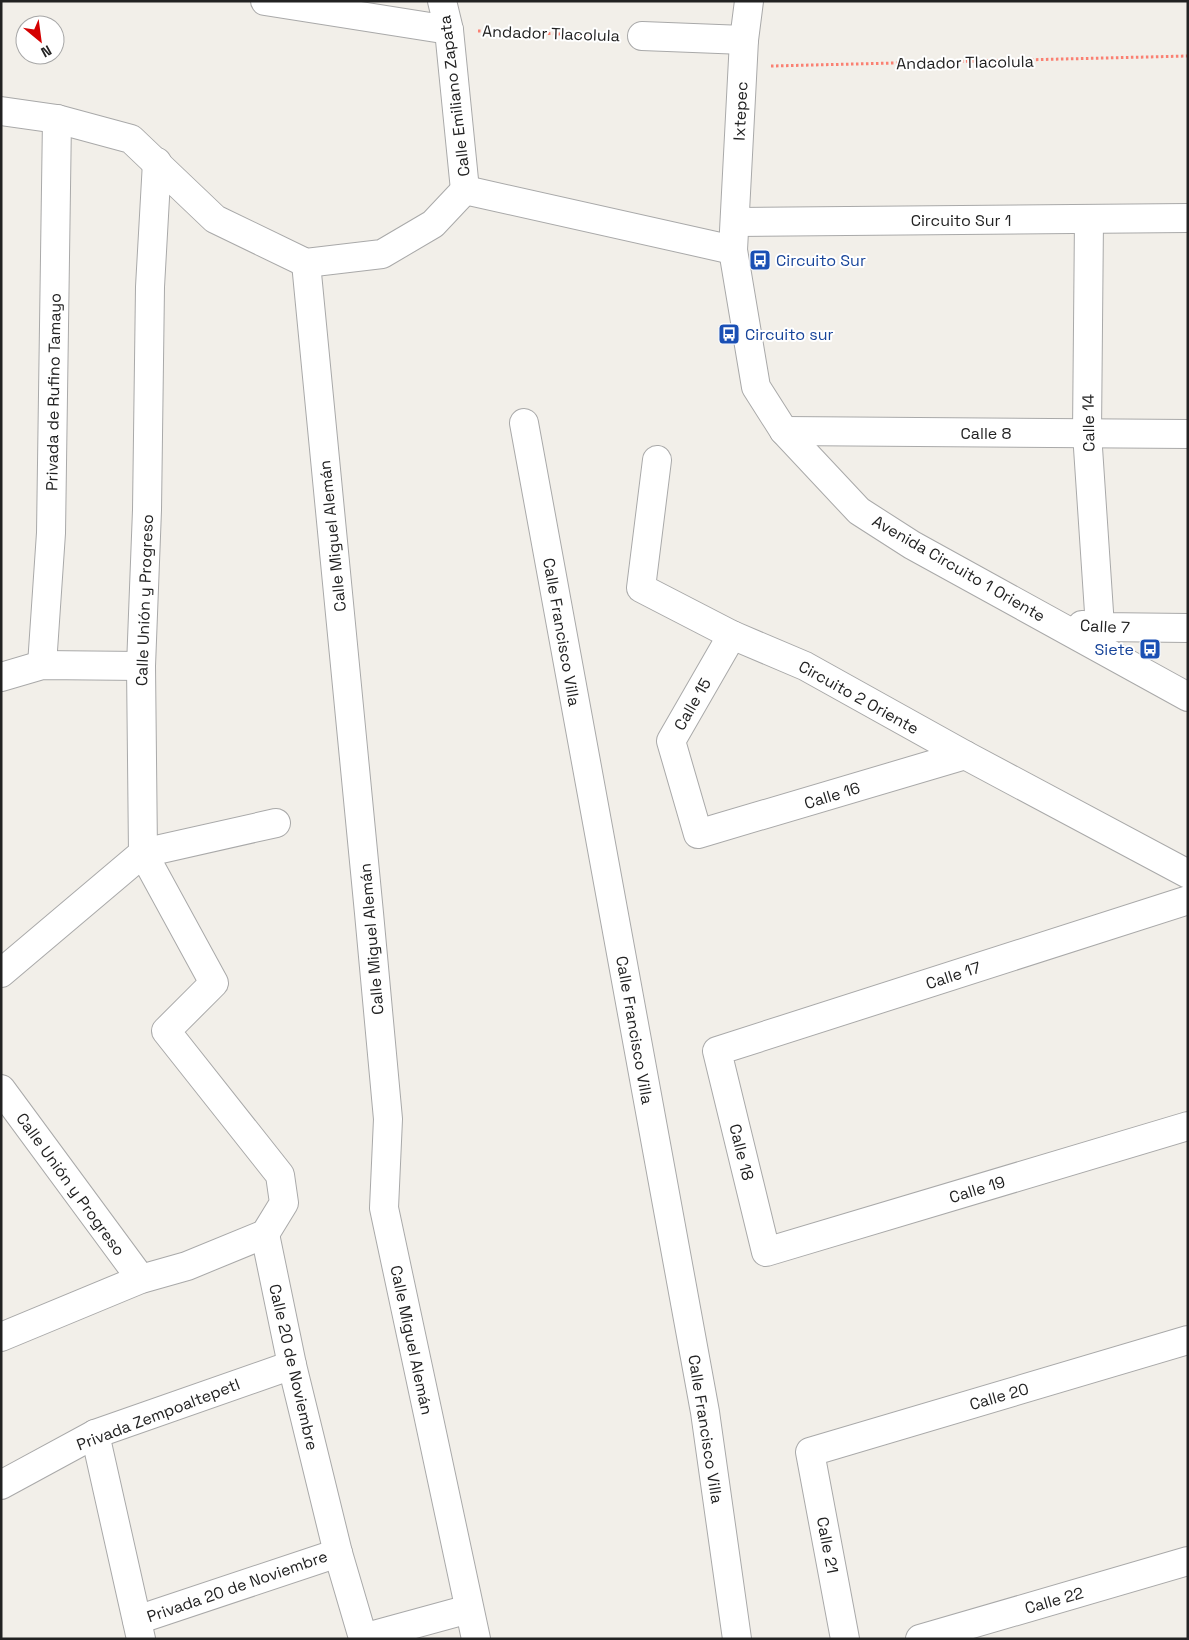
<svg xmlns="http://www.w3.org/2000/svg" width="1189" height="1640" font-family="'Space Grotesk',sans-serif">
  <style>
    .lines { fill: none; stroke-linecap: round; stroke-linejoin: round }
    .minor-casing { stroke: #a9a9a9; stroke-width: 30 }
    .path { stroke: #fa8072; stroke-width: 3; stroke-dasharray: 2.5 2.5; stroke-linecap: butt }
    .minor { stroke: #fff; stroke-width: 28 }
    .labels { text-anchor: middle; stroke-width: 4; stroke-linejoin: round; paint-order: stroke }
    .street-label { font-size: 16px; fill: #222; stroke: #fff }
    .transit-label { font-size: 16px; fill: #164399; stroke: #fff; text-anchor: start }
  </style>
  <rect width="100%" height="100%" fill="#f2efe9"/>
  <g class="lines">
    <g class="minor-casing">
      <g id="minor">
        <polyline points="265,1 449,30"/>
        <polyline points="442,1 449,30 465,190"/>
        <polyline points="749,1 744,40 733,250 756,387 784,431 859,511 912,545 1188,697"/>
        <polyline points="642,36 744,40"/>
        <polyline points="1,111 57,119 131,139 215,219 306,263 382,254 433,224 465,190"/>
        <polyline points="465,190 733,250"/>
        <polyline points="1089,219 1087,433 1100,627"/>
        <polyline points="735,222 1188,218"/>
        <polyline points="306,263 369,913 388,1119 384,1208 476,1639"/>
        <polyline points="524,423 705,1412 737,1639"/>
        <polyline points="784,431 1188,434"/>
        <polyline points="657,460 641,588 732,635 805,666 965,755 1188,874"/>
        <polyline points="1082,625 1100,627 1188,628"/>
        <polyline points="732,635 671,741 698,834 965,755"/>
        <polyline points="42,665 51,533 57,119"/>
        <polyline points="1,677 42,665 141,666"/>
        <polyline points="1188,900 717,1051 766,1252 1188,1126"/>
        <polyline points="1,973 143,853 141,666 147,510 150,287 157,162"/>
        <polyline points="1,1089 141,1279"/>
        <polyline points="265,1234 284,1203 280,1175 166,1031 214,983 143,853 276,823"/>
        <polyline points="265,1234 292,1365 338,1553 363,1638 469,1609"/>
        <polyline points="1,1337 141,1279 187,1266 265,1234"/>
        <polyline points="95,1434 141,1639"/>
        <polyline points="1,1485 95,1434 292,1365"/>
        <polyline points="137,1620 338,1553"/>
        <polyline points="845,1639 810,1452 1188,1340"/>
        <polyline points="920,1639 1188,1561"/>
      </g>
    </g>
    <g class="path">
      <polyline points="478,31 616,36"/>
      <polyline points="771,66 1188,56"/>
    </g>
    <use href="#minor" class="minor"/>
  </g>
  <defs>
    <g id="bus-square" transform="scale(1.125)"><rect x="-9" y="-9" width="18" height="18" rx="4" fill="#1a4fb4" stroke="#fff"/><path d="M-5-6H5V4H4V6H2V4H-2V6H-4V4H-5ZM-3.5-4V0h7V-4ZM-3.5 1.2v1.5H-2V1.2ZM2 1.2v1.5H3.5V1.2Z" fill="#fff"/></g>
  </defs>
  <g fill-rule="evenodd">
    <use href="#bus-square" x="760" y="260"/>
    <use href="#bus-square" x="729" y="334"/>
    <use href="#bus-square" x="1150" y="649"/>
  </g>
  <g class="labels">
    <g class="street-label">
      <text transform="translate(551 33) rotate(2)" y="6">Andador Tlacolula</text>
      <text transform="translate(965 62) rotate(-1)" y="6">Andador Tlacolula</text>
      <text transform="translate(454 96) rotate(-97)" y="6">Calle Emiliano Zapata</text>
      <text transform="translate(740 111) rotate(-87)" y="6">Ixtepec</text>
      <text x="961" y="226">Circuito Sur 1</text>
      <text transform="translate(53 392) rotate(-89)" y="6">Privada de Rufino Tamayo</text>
      <text transform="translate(1088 423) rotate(-91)" y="6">Calle 14</text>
      <text x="986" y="439">Calle 8</text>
      <text transform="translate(332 536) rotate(-96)" y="6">Calle Miguel Alemán</text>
      <text transform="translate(959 568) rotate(30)" y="6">Avenida Circuito 1 Oriente</text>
      <text transform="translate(144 600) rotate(-88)" y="6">Calle Unión y Progreso</text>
      <text transform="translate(1105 626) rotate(3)" y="6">Calle 7</text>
      <text transform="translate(562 632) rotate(80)" y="6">Calle Francisco Villa</text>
      <text transform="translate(859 697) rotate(29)" y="6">Circuito 2 Oriente</text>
      <text transform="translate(692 704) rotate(-60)" y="6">Calle 15</text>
      <text transform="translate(832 795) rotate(-17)" y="6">Calle 16</text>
      <text transform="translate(371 939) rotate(-95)" y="6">Calle Miguel Alemán</text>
      <text transform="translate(953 975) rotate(-18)" y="6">Calle 17</text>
      <text transform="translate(635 1030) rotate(80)" y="6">Calle Francisco Villa</text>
      <text transform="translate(742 1152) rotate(76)" y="6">Calle 18</text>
      <text transform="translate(71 1184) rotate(54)" y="6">Calle Unión y Progreso</text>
      <text transform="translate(977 1189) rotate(-17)" y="6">Calle 19</text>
      <text transform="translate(412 1340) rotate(78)" y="6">Calle Miguel Alemán</text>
      <text transform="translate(294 1367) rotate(77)" y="6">Calle 20 de Noviembre</text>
      <text transform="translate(999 1396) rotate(-16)" y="6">Calle 20</text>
      <text transform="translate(158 1414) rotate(-21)" y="6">Privada Zempoaltepetl</text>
      <text transform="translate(706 1429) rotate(81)" y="6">Calle Francisco Villa</text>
      <text transform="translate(828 1545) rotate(79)" y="6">Calle 21</text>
      <text transform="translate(237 1586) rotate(-19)" y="6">Privada 20 de Noviembre</text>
      <text transform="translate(1054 1600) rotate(-16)" y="6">Calle 22</text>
    </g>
    <g class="transit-label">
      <text x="776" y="266">Circuito Sur</text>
      <text x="745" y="340">Circuito sur</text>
      <text x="1134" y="655" text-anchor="end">Siete</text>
    </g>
  </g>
  <rect width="1189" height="1640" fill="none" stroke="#222222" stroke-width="5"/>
  <g transform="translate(40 40) rotate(151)"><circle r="24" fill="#ffffff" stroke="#a7a7a7"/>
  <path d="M0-4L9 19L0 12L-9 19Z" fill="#d40000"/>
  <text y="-8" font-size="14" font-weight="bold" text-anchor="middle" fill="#222222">N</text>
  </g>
</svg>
